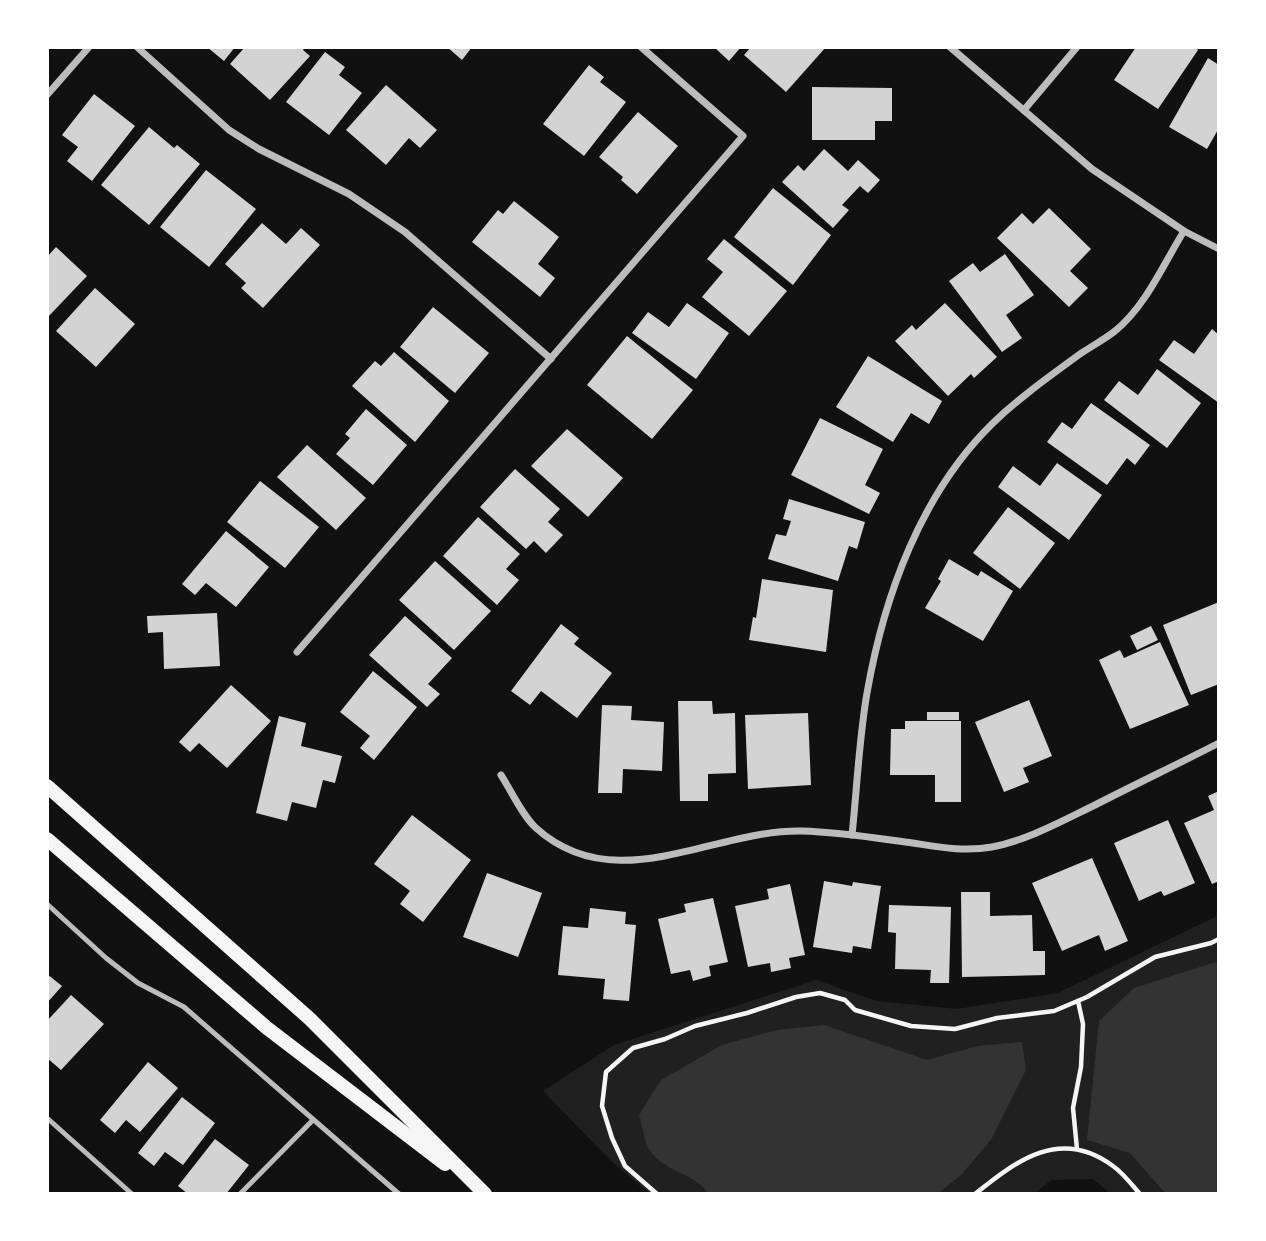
<svg xmlns="http://www.w3.org/2000/svg" width="1266" height="1241" font-family="Spectral,serif">
  <style>
    .green { fill: #202020 }
    .water { fill: #333 }
    .building { fill: #d3d3d3 }
    .lines { fill: none; stroke-linecap: round; stroke-linejoin: round }
    .path { stroke: #f5f5f5; stroke-width: 4.5 }
    .service { stroke: #bcbcbc; stroke-width: 5 }
    .minor { stroke: #bcbcbc; stroke-width: 7 }
    .secondary { stroke: #f5f5f5; stroke-width: 14 }
  </style>
  <rect width="100%" height="100%" fill="#111"/>
  <polygon class="green" points="1219,915 1219,1194 1111,1194 1093,1179 1051,1180 1034,1194 650,1194 611,1161 543,1091 614,1045 816,980 876,1001 957,1009 1058,993"/>
  <g class="water">
    <polygon points="1219,961 1219,1194 1166,1194 1130,1153 1087,1140 1099,1021 1134,988"/>
    <path d="M824,1025L927,1060L977,1046L1022,1042L1026,1070L991,1140L960,1176L937,1194H708C700,1176 664,1171 651,1152C644,1143 643,1126 639,1115L661,1080L722,1045L777,1030Z"/>
  </g>
  <g class="building">
    <polygon points="207,47 235,47 224,61"/>
    <polygon points="245,47 305,47 303,50 310,56 270,100 230,64"/>
    <polygon points="447,47 472,47 462,60"/>
    <polygon points="714,47 741,47 729,61"/>
    <polygon points="751,47 826,47 786,92 744,55"/>
    <polygon points="1136,47 1195,47 1198,50 1158,109 1114,80"/>
    <polygon points="325,52 345,67 339,75 362,93 329,135 286,102"/>
    <polygon points="1208,58 1219,65 1219,128 1207,149 1169,127"/>
    <polygon points="589,65 604,77 600,82 626,102 584,156 543,124"/>
    <polygon points="386,85 437,130 420,148 409,138 386,165 346,130"/>
    <polygon points="812,87 892,88 892,121 875,121 875,140 812,140"/>
    <polygon points="94,94 135,126 92,181 67,161 78,147 62,135"/>
    <polygon points="638,112 678,146 637,194 621,180 623,177 599,157"/>
    <polygon points="149,127 174,148 177,145 200,164 149,225 101,185"/>
    <polygon points="824,149 848,171 858,160 880,180 868,193 860,186 842,205 849,210 833,228 782,182 798,165 804,171"/>
    <polygon points="206,170 256,209 209,267 160,227"/>
    <polygon points="773,188 831,235 793,285 734,237"/>
    <polygon points="514,201 559,237 538,264 555,278 540,297 472,242 498,210 503,214"/>
    <polygon points="1049,208 1091,249 1070,271 1088,288 1069,307 997,238 1022,213 1033,224"/>
    <polygon points="262,223 286,244 301,228 320,245 263,308 241,288 246,283 225,264"/>
    <polygon points="724,239 787,291 749,336 702,297 723,272 707,259"/>
    <polygon points="56,247 87,276 47,318 47,257"/>
    <polygon points="1005,254 1034,295 1006,315 1022,338 1002,352 949,281 973,263 980,272"/>
    <polygon points="95,288 135,324 96,367 56,331"/>
    <polygon points="687,303 729,333 696,379 632,333 648,312 669,327"/>
    <polygon points="945,303 997,357 974,378 971,374 948,396 895,341 912,325 916,330"/>
    <polygon points="433,307 489,353 455,393 400,347"/>
    <polygon points="1212,329 1219,335 1219,403 1159,360 1174,340 1194,354"/>
    <polygon points="627,336 693,390 652,439 587,385"/>
    <polygon points="394,352 449,401 415,442 352,386 375,361 381,366"/>
    <polygon points="868,356 942,401 929,424 911,413 893,442 836,407"/>
    <polygon points="1157,369 1201,403 1167,448 1104,400 1119,381 1138,395"/>
    <polygon points="1091,403 1150,445 1135,465 1127,458 1107,485 1047,442 1062,422 1072,429"/>
    <polygon points="366,409 407,445 373,485 336,454 350,438 345,434"/>
    <polygon points="820,418 883,449 865,485 880,493 869,514 791,475"/>
    <polygon points="567,429 623,478 588,517 531,466"/>
    <polygon points="307,445 366,498 336,530 277,477"/>
    <polygon points="1057,463 1102,495 1069,540 998,487 1013,466 1040,486"/>
    <polygon points="515,469 560,509 548,522 563,535 546,553 534,541 526,549 480,507"/>
    <polygon points="260,481 319,527 285,568 227,522"/>
    <polygon points="789,499 865,522 857,549 849,546 838,581 768,559 776,534 786,536 791,521 783,519"/>
    <polygon points="1008,507 1055,543 1020,589 973,553"/>
    <polygon points="478,517 520,554 506,569 519,580 497,605 443,556"/>
    <polygon points="226,531 269,567 236,607 206,583 195,595 182,584"/>
    <polygon points="949,559 978,576 981,571 1013,591 983,641 925,608 941,581 938,579"/>
    <polygon points="435,561 491,611 454,650 399,600"/>
    <polygon points="762,579 833,590 826,652 749,640 753,617 756,618"/>
    <polygon points="1219,602 1219,684 1191,695 1163,625"/>
    <polygon points="217,613 220,666 164,669 163,632 148,633 147,616"/>
    <polygon points="405,616 452,658 428,684 440,694 427,707 369,655"/>
    <polygon points="561,624 579,638 574,644 612,673 577,718 541,691 530,705 511,691"/>
    <polygon points="1151,626 1158,640 1137,650 1130,636"/>
    <polygon points="1160,642 1189,705 1130,729 1099,660 1120,650 1124,658"/>
    <polygon points="373,671 417,707 374,760 360,748 370,736 340,712"/>
    <polygon points="231,685 271,721 227,768 199,743 190,752 179,742"/>
    <polygon points="1029,700 1052,756 1023,768 1029,782 1004,792 975,722"/>
    <polygon points="678,701 712,701 713,714 735,713 736,773 708,774 708,801 680,801"/>
    <polygon points="602,705 632,706 631,720 664,722 662,771 623,769 622,793 598,793"/>
    <rect x="927" y="712" width="32" height="8"/>
    <polygon points="808,713 811,785 748,789 745,715"/>
    <polygon points="279,716 306,723 301,746 342,756 335,783 323,780 316,808 292,802 287,821 256,813"/>
    <polygon points="905,721 961,721 961,802 935,802 935,775 890,775 891,729 905,729"/>
    <polygon points="1219,791 1219,881 1212,884 1184,823 1214,810 1208,796"/>
    <polygon points="412,815 471,860 423,922 400,904 410,891 374,864"/>
    <polygon points="1168,820 1195,883 1164,896 1161,891 1139,901 1114,843"/>
    <polygon points="1092,858 1128,941 1105,951 1099,935 1062,951 1032,883"/>
    <polygon points="487,873 542,893 518,957 463,937"/>
    <polygon points="824,881 852,886 853,882 881,886 871,949 853,946 852,953 813,947"/>
    <polygon points="790,884 805,955 789,958 791,968 771,972 770,963 748,967 735,906 769,899 767,889"/>
    <polygon points="961,892 990,892 990,916 1032,915 1033,951 1045,951 1045,975 962,977"/>
    <polygon points="713,898 728,962 709,966 711,976 693,981 690,970 671,974 658,919 686,912 684,904"/>
    <polygon points="889,905 951,907 949,983 930,983 931,970 895,969 896,933 888,932"/>
    <polygon points="590,908 626,912 625,924 636,925 629,1001 603,999 605,979 558,975 563,926 588,928"/>
    <polygon points="47,974 62,986 47,1003"/>
    <polygon points="71,995 104,1024 61,1070 47,1058 47,1021"/>
    <polygon points="148,1062 178,1088 140,1132 126,1120 115,1133 100,1120"/>
    <polygon points="182,1097 215,1123 183,1165 165,1152 154,1166 138,1153"/>
    <polygon points="215,1139 249,1165 226,1194 188,1194 178,1186"/>
  </g>
  <g class="lines">
    <g class="path">
      <polyline points="1077,1149 1073,1108 1081,1067 1083,1024 1078,1001"/>
      <polyline points="657,1194 625,1166 612,1138 602,1106 606,1072 633,1048 665,1039 695,1026 747,1013 796,997 820,993 845,1000 855,1010 911,1026 955,1029 997,1018 1054,1011 1087,997 1155,957 1211,943 1219,939"/>
      <path d="M975,1194C1017,1160 1061,1127 1113,1166C1123,1173 1132,1185 1140,1194"/>
    </g>
    <g class="service">
      <polyline points="47,904 106,958 138,983 184,1007 399,1194"/>
      <polyline points="47,1118 132,1194"/>
      <polyline points="240,1194 313,1120"/>
    </g>
    <g class="minor">
      <polyline points="137,47 229,130 259,149 349,194 405,232 551,359"/>
      <polyline points="950,47 1092,169 1184,231 1219,249"/>
      <polyline points="47,95 89,47"/>
      <polyline points="1024,110 1077,47"/>
      <polyline points="297,652 743,136 641,47"/>
      <path d="M501,775C512,792 522,815 536,828C616,900 713,829 802,831C839,832 876,838 913,843C939,847 965,852 992,847C1028,840 1062,821 1095,805C1136,784 1178,764 1219,743"/>
      <path d="M852,835C857,788 859,739 867,693C884,596 921,493 993,423C1020,397 1050,376 1080,354C1092,346 1105,339 1115,331C1146,306 1164,263 1184,231"/>
    </g>
    <g class="secondary">
      <polyline points="47,786 310,1019 485,1194"/>
      <polyline points="47,839 267,1028 445,1164"/>
    </g>
  </g>
  <rect width="1266" height="1241" fill="none" stroke="#ffffff" stroke-width="98"/>
</svg>
